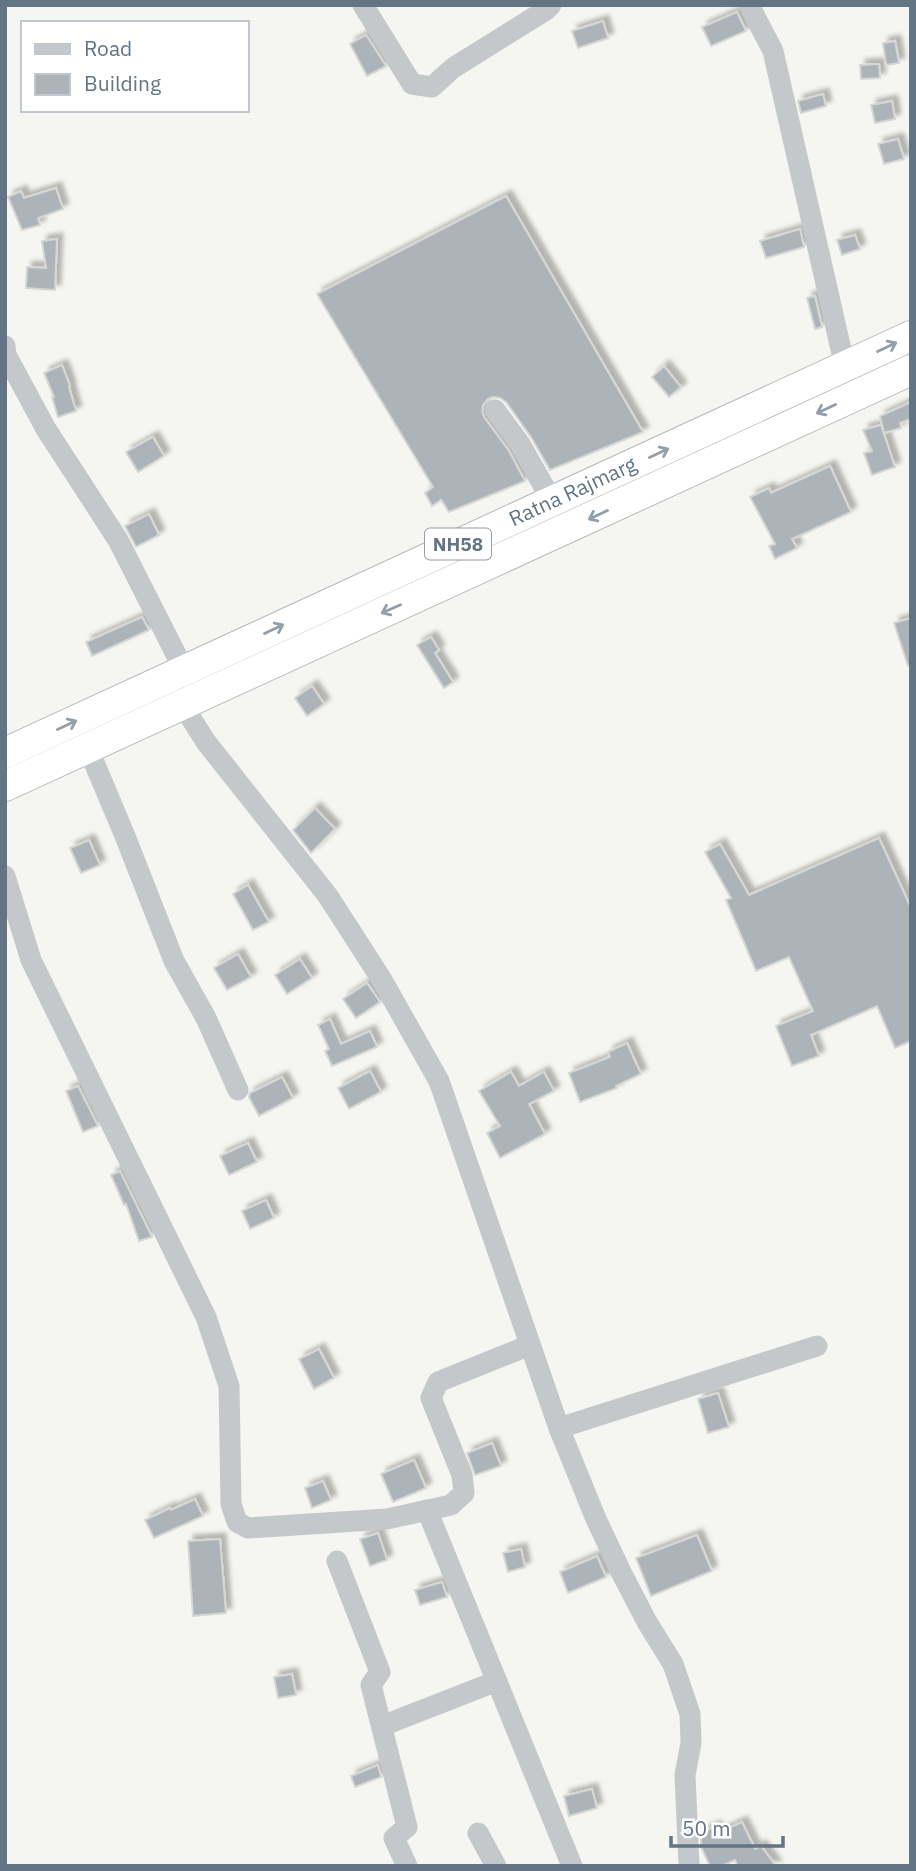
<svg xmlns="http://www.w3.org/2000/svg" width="916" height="1871" font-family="'IBM Plex Sans',sans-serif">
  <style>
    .building { fill: #acb3b9; stroke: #d6d6d4; stroke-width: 2; filter: url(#shadow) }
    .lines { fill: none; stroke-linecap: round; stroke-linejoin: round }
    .highway-casing { stroke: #b7babd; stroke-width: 32 }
    .minor { stroke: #c5c8cb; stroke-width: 21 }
    .highway { stroke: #fff; stroke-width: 30 }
    .oneway { stroke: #929ea9 }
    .labels { text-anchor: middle; stroke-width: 7; stroke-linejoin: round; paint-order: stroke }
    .shield { fill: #fff; stroke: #929ea9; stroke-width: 2 }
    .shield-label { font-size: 19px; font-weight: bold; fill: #637484 }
    .street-label { font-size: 21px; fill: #637484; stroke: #fff }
  </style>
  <defs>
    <filter id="shadow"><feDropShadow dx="5.5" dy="-5.5" stdDeviation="2" flood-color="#0004"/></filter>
  </defs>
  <rect width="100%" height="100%" fill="#f5f5f1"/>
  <g class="building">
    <polygon points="737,12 746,31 711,46 702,27"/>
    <polygon points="603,21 608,38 578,48 572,31"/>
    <polygon points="366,35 386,66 367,76 350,44"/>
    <polygon points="895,41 899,63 886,65 883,43"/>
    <polygon points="879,64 880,78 861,79 860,65"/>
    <polygon points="823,94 826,106 801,113 798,101"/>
    <polygon points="892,101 895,119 875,123 871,105"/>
    <polygon points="898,139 904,159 884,164 878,144"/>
    <polygon points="56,188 63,209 38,218 40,225 22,230 8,197 21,191 24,198"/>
    <polygon points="506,196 643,432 550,470 531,437 506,402 500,398 493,397 488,399 483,405 482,411 484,417 509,451 525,481 449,512 441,500 432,506 425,493 433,487 317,294"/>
    <polygon points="800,229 804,247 766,258 760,241"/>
    <polygon points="855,235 860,249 842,255 837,240"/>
    <polygon points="57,239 55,290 26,288 27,267 46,268 42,241"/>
    <polygon points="815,296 822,327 815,329 807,298"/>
    <polygon points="62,365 70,386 69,387 76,411 58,417 52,397 54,397 44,373"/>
    <polygon points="664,366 681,387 669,397 652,377"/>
    <polygon points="911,402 911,419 900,423 901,428 884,433 880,416"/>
    <polygon points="881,425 895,467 872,475 864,453 872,451 863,430"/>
    <polygon points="153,437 164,456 138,472 126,452"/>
    <polygon points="830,466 851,512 792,539 797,548 775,559 769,546 775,544 750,497 769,488 771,493"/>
    <polygon points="149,514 159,535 136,547 125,526"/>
    <polygon points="142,617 149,630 92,656 86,642"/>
    <polygon points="911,618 911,665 908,666 894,623"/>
    <polygon points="431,637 439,650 435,653 453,682 444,688 417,645"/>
    <polygon points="312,686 324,704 307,716 295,698"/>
    <polygon points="315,808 335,829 311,853 293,830"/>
    <polygon points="879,838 911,908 911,1041 895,1048 877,1006 811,1035 819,1056 792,1066 776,1026 813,1011 789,957 756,971 726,900 731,898 705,852 720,844 749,895"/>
    <polygon points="89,840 100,865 81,873 70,848"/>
    <polygon points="248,885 269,922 253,930 233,894"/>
    <polygon points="238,954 251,977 227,990 214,968"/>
    <polygon points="300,959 312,978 287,994 275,975"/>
    <polygon points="367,983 380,1002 356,1018 343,999"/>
    <polygon points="330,1019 341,1044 370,1031 377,1047 332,1066 325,1051 329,1049 318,1025"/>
    <polygon points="627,1043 641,1074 616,1086 617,1088 580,1102 569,1073 610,1057 608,1052"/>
    <polygon points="370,1071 381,1092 349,1109 338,1088"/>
    <polygon points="511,1072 519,1086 544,1072 554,1091 529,1104 545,1134 500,1158 487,1133 500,1126 479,1091"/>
    <polygon points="282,1077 293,1098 259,1116 249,1097 250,1093"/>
    <polygon points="78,1086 98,1126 83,1132 66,1091"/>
    <polygon points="248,1143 257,1162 229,1175 220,1156"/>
    <polygon points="120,1171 152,1237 139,1241 126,1204 124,1205 111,1175"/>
    <polygon points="266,1200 274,1218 250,1229 242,1211"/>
    <polygon points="319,1349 334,1378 314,1389 299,1359"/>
    <polygon points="718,1393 729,1427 708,1433 698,1399"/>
    <polygon points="492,1443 501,1466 475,1475 467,1453"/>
    <polygon points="414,1460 426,1488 393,1502 381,1474"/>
    <polygon points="323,1481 331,1500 312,1508 305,1488"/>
    <polygon points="195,1499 203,1516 154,1538 145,1520 170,1508 171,1510"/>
    <polygon points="378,1533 387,1560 370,1566 360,1539"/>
    <polygon points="697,1535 712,1571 651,1596 636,1558"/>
    <polygon points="220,1539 226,1613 193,1616 188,1541"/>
    <polygon points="521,1549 525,1567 508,1572 503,1553"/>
    <polygon points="597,1556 606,1577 568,1593 560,1572"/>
    <polygon points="442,1582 447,1597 420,1605 415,1590"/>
    <polygon points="292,1674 296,1695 278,1698 274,1677"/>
    <polygon points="378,1765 381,1777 355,1787 351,1776"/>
    <polygon points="592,1789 597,1808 569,1816 564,1796"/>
    <polygon points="742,1822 755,1849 761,1846 776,1866 738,1866 735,1860 722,1866 710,1866 701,1847 701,1833 715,1826 718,1833"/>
  </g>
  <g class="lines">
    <g class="highway-casing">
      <g id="highway">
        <path id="s1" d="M5,753L911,336"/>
        <polyline points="5,786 911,370"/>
      </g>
    </g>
    <g class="minor">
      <polyline points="363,5 412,84 432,87 453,68 546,10 551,5"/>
      <polyline points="749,5 773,51 845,367"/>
      <polyline points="5,346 6,355 46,429 118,540 184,670"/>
      <polyline points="495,410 520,444 552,501"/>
      <polyline points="182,704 206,742 328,896 382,980 439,1081 559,1428 596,1519 621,1572 647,1622 673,1664 690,1714 691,1743 685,1775 689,1866"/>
      <polyline points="88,748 125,836 174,961 206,1018 238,1090"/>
      <polyline points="5,876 31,960 206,1317 229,1386 231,1504 237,1522 248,1528 387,1519 451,1505 464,1493 462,1475 431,1398 438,1382 530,1345"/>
      <polyline points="559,1428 817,1346"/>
      <polyline points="427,1510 572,1866"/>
      <polyline points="337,1561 380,1672 371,1685 407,1827 394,1838 407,1866"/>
      <polyline points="382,1726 497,1681"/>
      <polyline points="478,1833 496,1866"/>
    </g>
    <use href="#highway" class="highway"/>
  </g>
  <defs><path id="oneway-shaft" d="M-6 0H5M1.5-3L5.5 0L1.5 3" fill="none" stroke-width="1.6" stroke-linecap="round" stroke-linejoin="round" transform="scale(1.75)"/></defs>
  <g class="oneway">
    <use href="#oneway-shaft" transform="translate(887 347) rotate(-25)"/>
    <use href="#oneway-shaft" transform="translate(826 409) rotate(155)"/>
    <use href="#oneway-shaft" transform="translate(659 453) rotate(-25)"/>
    <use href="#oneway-shaft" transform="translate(598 515) rotate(155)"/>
    <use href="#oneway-shaft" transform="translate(391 609) rotate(156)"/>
    <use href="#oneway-shaft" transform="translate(274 629) rotate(-25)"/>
    <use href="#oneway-shaft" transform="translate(67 725) rotate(-25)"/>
  </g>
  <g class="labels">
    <rect class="shield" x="425" y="528.5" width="66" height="31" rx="5"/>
    <g class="shield-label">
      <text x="458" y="551">NH58</text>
    </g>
    <g class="street-label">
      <text dy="7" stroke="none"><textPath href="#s1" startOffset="625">Ratna Rajmarg</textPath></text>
    </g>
  </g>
  <rect width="916" height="1871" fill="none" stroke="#637484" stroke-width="14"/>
  <rect x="21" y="21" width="228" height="91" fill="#ffffff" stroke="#c1c7ce" stroke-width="2"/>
  <rect x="35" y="44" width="35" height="10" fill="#c5c8cb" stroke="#c1c7ce" stroke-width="2"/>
  <text x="84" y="56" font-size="21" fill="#637484">Road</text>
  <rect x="35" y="74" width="35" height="21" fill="#acb3b9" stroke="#c1c7ce" stroke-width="2"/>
  <text x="84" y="91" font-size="21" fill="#637484">Building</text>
  <path d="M671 1836v10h112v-10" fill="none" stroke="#637484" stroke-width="3.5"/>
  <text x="682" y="1836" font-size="21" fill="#637484" stroke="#ffffff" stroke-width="5" paint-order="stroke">50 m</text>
</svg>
